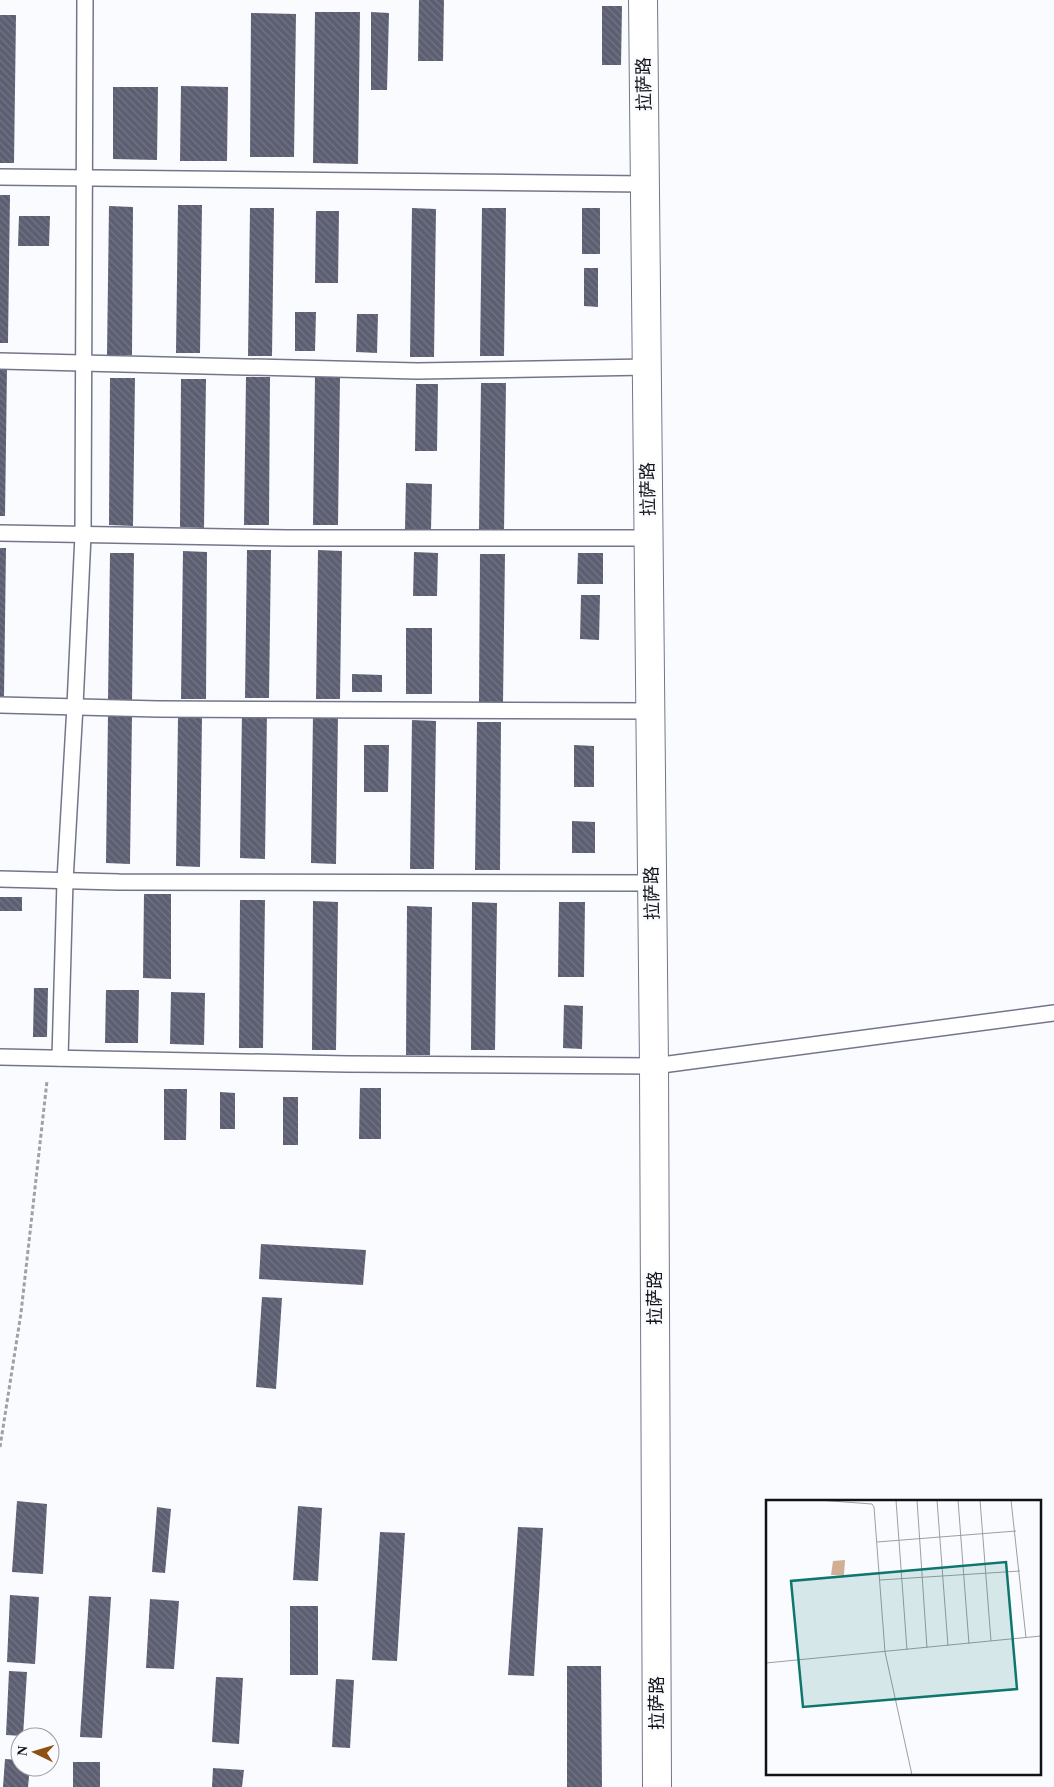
<svg xmlns="http://www.w3.org/2000/svg" width="1054" height="1787" font-family="'Times New Roman','Noto Sans SC',serif">
  <style>
    .building { fill: url(#building-back-hatch) }
    .lines { fill: none; stroke-linecap: round; stroke-linejoin: round }
    .lane-casing { stroke: #73768a; stroke-width: 18 }
    .secondary-casing { stroke: #73768a; stroke-width: 30 }
    .path { stroke: #a0a1a6; stroke-width: 3; stroke-dasharray: 4 2.5; stroke-linecap: butt }
    .lane { stroke: #fff; stroke-width: 15 }
    .secondary { stroke: #fff; stroke-width: 28 }
    .labels { text-anchor: middle; stroke-width: 5; stroke-linejoin: round; paint-order: stroke }
    .street-label { font-size: 18px; fill: #111219; stroke: #fafbff }
    .inset-road { fill: none; stroke: #9d9ea3; stroke-width: 1 }
    .view { fill: #0f766e; fill-opacity: 0.15; stroke: #0f766e; stroke-width: 2.5 }
    .inset-edge { fill: none; stroke: #111219; stroke-width: 2.5 }
  </style>
  <defs>
    <pattern id="building-back-hatch" width="6" height="6" patternUnits="userSpaceOnUse" patternTransform="scale(1.25)"><rect width="6" height="6" fill="#5c5f72"/><path d="M-1 5l2 2M0 0l6 6M5-1l2 2" fill="none" stroke="#737584"/></pattern>
  </defs>
  <rect width="100%" height="100%" fill="#fafbff"/>
  <g class="building">
    <polygon points="419,0 444,0 443,61 418,61"/>
    <polygon points="602,6 622,6 621,65 602,65"/>
    <polygon points="315,12 360,12 358,164 313,163"/>
    <polygon points="371,12 389,13 387,90 371,90"/>
    <polygon points="251,13 296,14 294,157 250,157"/>
    <polygon points="0,15 16,15 14,163 0,163"/>
    <polygon points="181,86 228,87 227,161 180,161"/>
    <polygon points="113,87 158,87 157,160 113,159"/>
    <polygon points="0,195 10,195 8,343 0,343"/>
    <polygon points="178,205 202,205 200,353 176,353"/>
    <polygon points="109,206 133,207 132,355 107,355"/>
    <polygon points="250,208 274,208 272,356 248,356"/>
    <polygon points="412,208 436,209 434,357 410,357"/>
    <polygon points="482,208 506,208 504,356 480,356"/>
    <rect x="582" y="208" width="18" height="46"/>
    <polygon points="316,211 339,211 338,283 315,283"/>
    <polygon points="19,216 50,216 49,246 18,246"/>
    <polygon points="584,268 598,268 598,307 584,306"/>
    <polygon points="295,312 316,312 315,351 295,351"/>
    <polygon points="357,314 378,314 377,353 356,352"/>
    <polygon points="0,368 7,368 5,516 0,516"/>
    <polygon points="315,376 340,377 338,525 313,525"/>
    <polygon points="246,377 270,377 269,525 244,525"/>
    <polygon points="110,378 135,378 133,526 109,525"/>
    <polygon points="181,379 206,379 204,528 180,527"/>
    <polygon points="481,383 506,383 504,532 479,531"/>
    <polygon points="416,384 438,384 437,451 415,451"/>
    <polygon points="406,483 432,484 431,530 405,529"/>
    <polygon points="0,548 6,548 4,696 0,696"/>
    <polygon points="247,550 271,550 269,698 245,698"/>
    <polygon points="318,550 342,551 340,699 316,699"/>
    <polygon points="183,551 207,552 206,699 181,699"/>
    <polygon points="414,552 438,553 437,596 413,596"/>
    <polygon points="110,553 134,553 132,701 108,701"/>
    <polygon points="578,553 603,553 603,584 577,584"/>
    <polygon points="480,554 505,554 503,702 479,702"/>
    <polygon points="581,595 600,595 599,640 580,639"/>
    <rect x="406" y="628" width="26" height="66"/>
    <polygon points="352,674 382,675 382,692 352,692"/>
    <polygon points="242,710 267,711 265,859 240,858"/>
    <polygon points="108,715 132,715 130,864 106,863"/>
    <polygon points="313,715 338,716 336,864 311,863"/>
    <polygon points="178,718 202,718 200,867 176,866"/>
    <polygon points="412,720 436,721 434,869 410,869"/>
    <polygon points="477,722 501,722 500,870 475,870"/>
    <polygon points="364,745 389,745 388,792 364,792"/>
    <polygon points="574,745 594,746 594,787 574,787"/>
    <polygon points="572,821 595,822 595,853 572,853"/>
    <polygon points="144,894 171,894 171,979 143,978"/>
    <rect x="0" y="897" width="22" height="14"/>
    <polygon points="240,900 265,900 263,1048 239,1048"/>
    <polygon points="313,901 338,902 336,1050 312,1050"/>
    <polygon points="472,902 497,903 495,1050 471,1050"/>
    <polygon points="559,902 585,902 584,977 558,977"/>
    <polygon points="407,906 432,907 430,1055 406,1055"/>
    <polygon points="34,988 48,988 47,1037 33,1037"/>
    <polygon points="106,990 139,990 138,1043 105,1043"/>
    <polygon points="171,992 205,993 204,1045 170,1044"/>
    <polygon points="564,1005 583,1006 582,1049 563,1048"/>
    <polygon points="360,1088 381,1088 381,1139 359,1139"/>
    <polygon points="164,1089 187,1089 186,1140 164,1140"/>
    <polygon points="220,1092 235,1093 235,1129 220,1129"/>
    <rect x="283" y="1097" width="15" height="48"/>
    <polygon points="261,1244 366,1250 363,1285 259,1279"/>
    <polygon points="262,1297 282,1298 276,1389 256,1387"/>
    <polygon points="17,1501 47,1504 43,1574 12,1572"/>
    <polygon points="298,1506 322,1508 318,1581 293,1580"/>
    <polygon points="157,1507 171,1509 165,1573 152,1572"/>
    <polygon points="518,1527 543,1528 534,1676 508,1675"/>
    <polygon points="380,1532 405,1533 397,1661 372,1660"/>
    <polygon points="10,1595 39,1597 35,1664 7,1662"/>
    <polygon points="89,1596 111,1597 102,1738 80,1737"/>
    <polygon points="150,1599 179,1601 174,1669 146,1668"/>
    <rect x="290" y="1606" width="28" height="69"/>
    <polygon points="567,1666 601,1666 602,1787 567,1787"/>
    <polygon points="9,1671 27,1672 23,1736 6,1735"/>
    <polygon points="216,1677 243,1678 239,1744 212,1742"/>
    <polygon points="336,1679 354,1680 350,1748 332,1747"/>
    <polygon points="5,1759 20,1760 20,1767 30,1767 28,1787 3,1787"/>
    <rect x="73" y="1762" width="27" height="25"/>
    <polygon points="213,1768 244,1770 242,1787 212,1787"/>
  </g>
  <g class="lines">
    <g class="lane-casing">
      <g id="lane">
        <polyline points="0,177 645,184"/>
        <polyline points="0,361 417,371 647,367"/>
        <polyline points="0,533 288,538 648,538"/>
        <polyline points="0,705 158,709 650,711"/>
        <polyline points="0,879 119,882 652,883"/>
        <polyline points="0,1057 347,1064 654,1066 1054,1013"/>
        <polyline points="60,1058 65,881 75,706 83,535 85,0"/>
      </g>
    </g>
    <g class="secondary-casing">
      <polyline id="secondary" points="643,0 654,1066 657,1787"/>
    </g>
    <polyline class="path" points="0,1447 21,1313 47,1081"/>
    <use href="#lane" class="lane"/>
    <use href="#secondary" class="secondary"/>
  </g>
  <g class="labels">
    <g class="street-label">
      <text transform="translate(644 84) rotate(-91)" y="6">拉萨路</text>
      <text transform="translate(648 489) rotate(-91)" y="6">拉萨路</text>
      <text transform="translate(652 893) rotate(-91)" y="6">拉萨路</text>
      <text transform="translate(655 1298) rotate(-90)" y="6">拉萨路</text>
      <text transform="translate(657 1703) rotate(-90)" y="6">拉萨路</text>
    </g>
  </g>
  <g transform="translate(766 1500)">
    <rect width="275" height="275" fill="#fafbff"/>
    <path d="M79,60L78,75H65L67,61Z" fill="#d1af95"/>
    <path class="inset-road" d="M52,0L106,4L108,7L119,152L146,275M130,0L141,150M151,0L161,148M171,0L182,146M192,0L203,144M214,0L225,141M245,0L260,138M111,42L250,31M114,80L254,71M0,163L275,136"/>
    <path class="view" d="M240,62L251,189L37,207L25,81Z"/>
    <rect width="275" height="275" class="inset-edge"/>
  </g>
  <g transform="translate(35 1752) rotate(275)"><circle r="24" fill="#fafbff" stroke="#9d9ea3"/>
  <path d="M0-4L9 19L0 12L-9 19Z" fill="#8e5113"/>
  <text y="-8" font-size="14" font-weight="bold" text-anchor="middle" fill="#111219">N</text>
  </g>
</svg>
